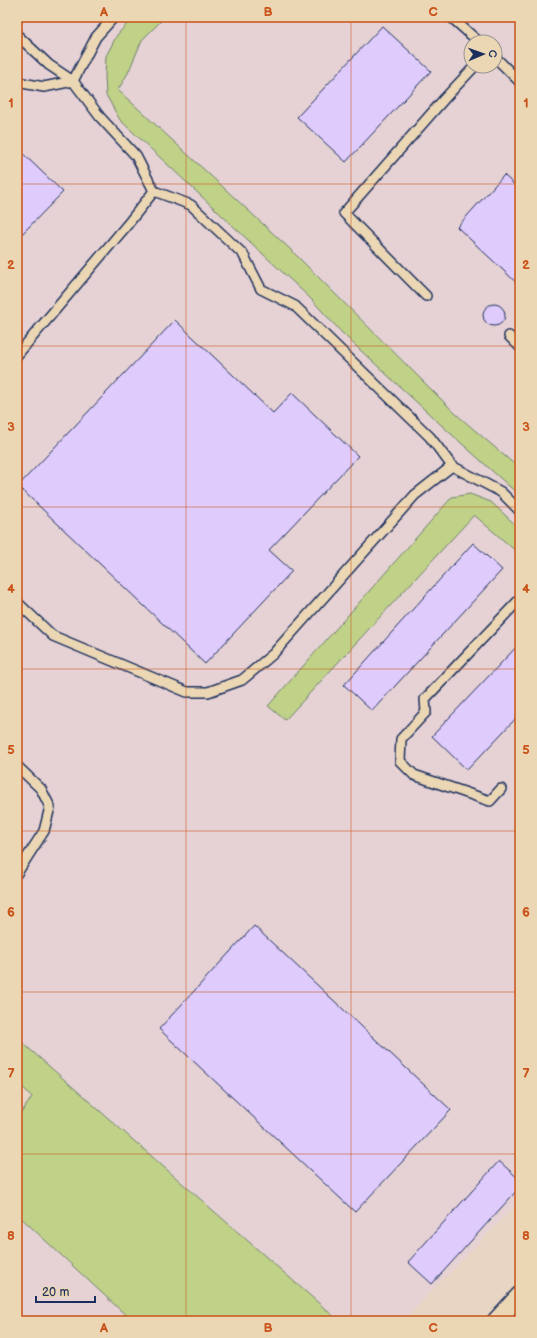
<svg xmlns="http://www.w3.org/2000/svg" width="537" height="1338" font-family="'Balsamiq Sans',sans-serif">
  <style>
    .built { fill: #e6d2d4; fill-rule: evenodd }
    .green { fill: #c0d287; stroke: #6e8072 }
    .building { fill: #dfcbfc; stroke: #1b2f5e }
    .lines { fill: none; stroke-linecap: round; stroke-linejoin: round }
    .lane-casing { stroke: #1b2f5e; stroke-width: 12 }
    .street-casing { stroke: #1b2f5e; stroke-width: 20 }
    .lane { stroke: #ecd7b5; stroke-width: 9 }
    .street { stroke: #ecd7b5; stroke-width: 17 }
    .grid { fill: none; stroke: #c95318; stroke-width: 1; stroke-opacity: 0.55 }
    .neatline { fill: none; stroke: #c95318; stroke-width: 1.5 }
    .grid-label { font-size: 13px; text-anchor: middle; font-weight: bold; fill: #c95318 }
  </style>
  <rect width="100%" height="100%" fill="#e9d5c3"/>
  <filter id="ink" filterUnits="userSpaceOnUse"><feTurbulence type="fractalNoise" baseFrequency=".025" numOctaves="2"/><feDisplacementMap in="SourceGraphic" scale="8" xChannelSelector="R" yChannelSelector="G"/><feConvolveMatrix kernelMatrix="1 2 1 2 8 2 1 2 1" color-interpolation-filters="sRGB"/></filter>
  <g filter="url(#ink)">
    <g class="built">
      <path d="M17,17H520V1201L402,1321H339L17,1038ZM471,42H495V66H471Z"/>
      <polygon points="17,1214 127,1317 132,1321 17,1321"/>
    </g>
    <g class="green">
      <polygon points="133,17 165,17 142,40 128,73 118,90 290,249 456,414 520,469 520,496 439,423 344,335 311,299 120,120 106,95 105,76 106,56 117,35"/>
      <polygon points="470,494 491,502 520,529 520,549 517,552 474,515 285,720 268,706 452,497"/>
      <polygon points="17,1038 339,1321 132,1321 17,1214 17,1119 32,1097 17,1081"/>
    </g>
    <g class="building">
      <polygon points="382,26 431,71 346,162 297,117"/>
      <polygon points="17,148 63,192 20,236 17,233"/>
      <polygon points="504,175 520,190 520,286 457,227"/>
      <circle cx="494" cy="315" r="11"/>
      <polygon points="175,320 273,413 292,393 358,456 269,550 292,571 205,664 18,486"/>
      <polygon points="473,543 502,570 372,711 344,685"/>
      <polygon points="520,643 520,714 467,770 432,736"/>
      <polygon points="254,926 451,1110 355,1212 159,1029"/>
      <polygon points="499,1161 520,1180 520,1187 432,1284 408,1262"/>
    </g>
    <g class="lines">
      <g class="lane-casing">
        <g id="lane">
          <polyline points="451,17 479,42"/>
          <polyline points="17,35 49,65 73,81 100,117 136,156 154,191 191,205 243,254 261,289 295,306 430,437 452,466 501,492 520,511"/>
          <polyline points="495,57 520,82"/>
          <polyline points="17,82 44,87 73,81 96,37 114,17"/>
          <polyline points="426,296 344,213 445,98 475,66"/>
          <polyline points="509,336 520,347"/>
          <polyline points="17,355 127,225 154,191"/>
          <polyline points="17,602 53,636 187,692 208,692 242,680 273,654 415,495 452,466"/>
          <polyline points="17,766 41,789 50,807 44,831 17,873"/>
          <polyline points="501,789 490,801 414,775 400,761 401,739 426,712 425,699 520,599"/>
        </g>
      </g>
      <g class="street-casing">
        <polyline id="street" points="496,1321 520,1295"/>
      </g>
      <use href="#lane" class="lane"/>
      <use href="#street" class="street"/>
    </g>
  </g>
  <path class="grid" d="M186,17V1321M351,17V1321M17,184H520M17,346H520M17,507H520M17,669H520M17,831H520M17,992H520M17,1154H520"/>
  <rect width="537" height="1338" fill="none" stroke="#ecd7b5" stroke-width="44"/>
  <g transform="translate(483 54) rotate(88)"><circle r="19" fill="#ecd7b5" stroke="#989492"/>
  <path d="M0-3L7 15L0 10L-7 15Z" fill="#1b2f5e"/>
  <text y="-6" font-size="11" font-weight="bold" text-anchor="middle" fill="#1b2f5e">С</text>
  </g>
  <path d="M36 1296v6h59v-6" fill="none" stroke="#1b2f5e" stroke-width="2"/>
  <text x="42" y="1296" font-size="12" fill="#1b2f5e" stroke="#ecd7b5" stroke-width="3" paint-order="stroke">20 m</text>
  <rect x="22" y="22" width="493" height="1294" class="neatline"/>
  <g class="grid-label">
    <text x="104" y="16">A</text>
    <text x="268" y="16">B</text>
    <text x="433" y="16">C</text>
    <text x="11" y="107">1</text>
    <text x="526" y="107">1</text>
    <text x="11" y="269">2</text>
    <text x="526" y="269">2</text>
    <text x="11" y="431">3</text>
    <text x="526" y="431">3</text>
    <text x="11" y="593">4</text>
    <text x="526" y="593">4</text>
    <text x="11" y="754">5</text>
    <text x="526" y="754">5</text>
    <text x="11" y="916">6</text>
    <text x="526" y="916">6</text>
    <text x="11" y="1078">7</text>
    <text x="526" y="1078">7</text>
    <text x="11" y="1240">8</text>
    <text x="526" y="1240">8</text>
    <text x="104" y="1332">A</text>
    <text x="268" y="1332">B</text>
    <text x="433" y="1332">C</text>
  </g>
</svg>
